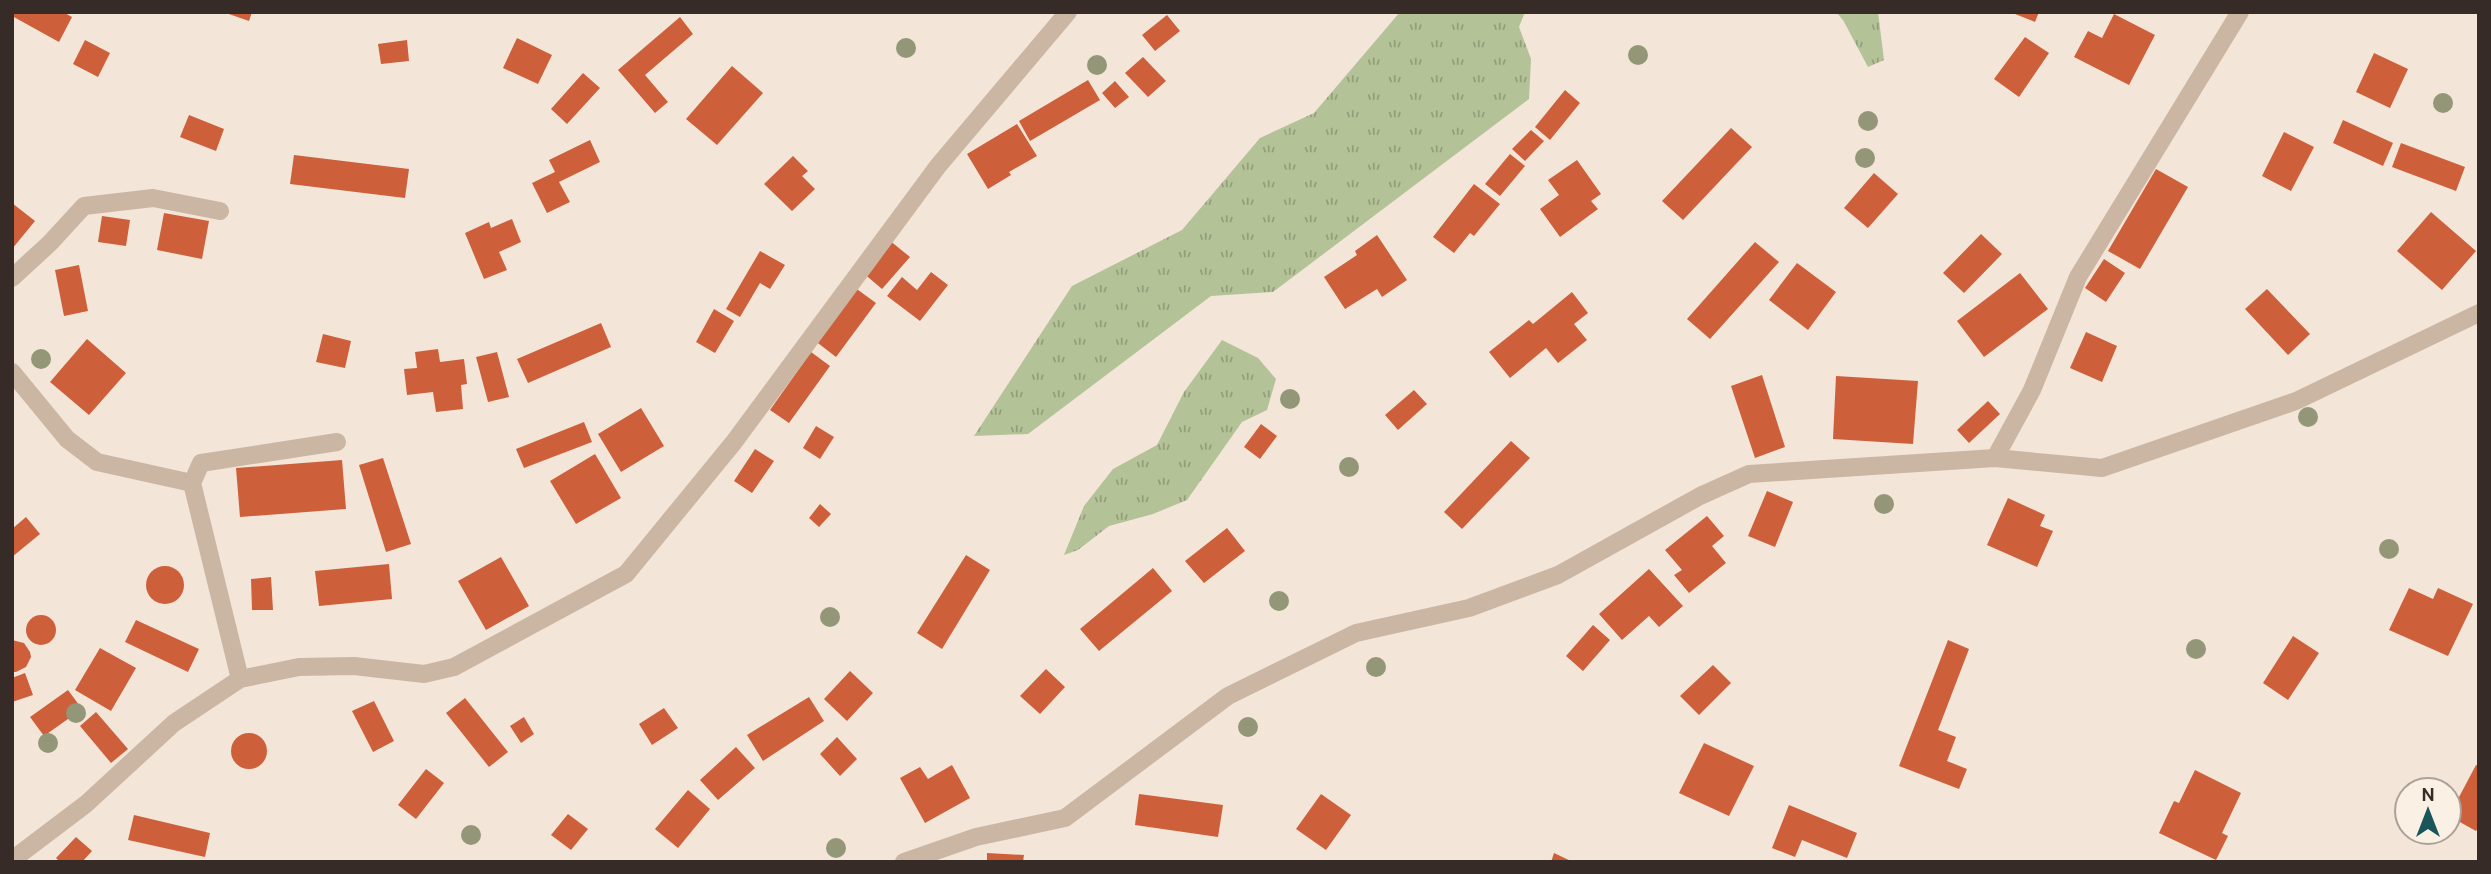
<svg xmlns="http://www.w3.org/2000/svg" width="2491" height="874" font-family="Overpass,sans-serif">
  <style>
    .grass { fill: url(#grass-tufts) }
    .building { fill: #cd5f3b }
    .lines { fill: none; stroke-linecap: round; stroke-linejoin: round }
    .minor { stroke: #cbb6a3; stroke-width: 18 }
    .tree { fill: #939677 }
  </style>
  <defs>
    <pattern id="grass-tufts" width="24" height="20" patternUnits="userSpaceOnUse" patternTransform="scale(1.75)"><rect width="24" height="20" fill="#b4c297"/><path d="M3 7l-1-3M5 7V3M7 7l1-3M15 17l-1-3M17 17v-4M19 17l1-3" fill="none" stroke="#939e7b"/></pattern>
  </defs>
  <rect width="100%" height="100%" fill="#f3e6d8"/>
  <g class="grass">
    <polygon points="1400,12 1525,12 1519,27 1531,59 1529,99 1273,292 1211,296 1028,434 974,436 1072,286 1182,230 1260,138 1314,113"/>
    <polygon points="1836,12 1878,12 1884,60 1868,67 1843,20"/>
    <polygon points="1222,340 1258,358 1276,379 1267,410 1242,422 1187,500 1153,514 1109,526 1078,550 1064,555 1084,506 1113,469 1157,445 1184,392"/>
  </g>
  <g class="building">
    <polygon points="13,12 63,12 72,17 59,42 12,16"/>
    <polygon points="223,12 252,12 249,21"/>
    <polygon points="2010,12 2039,12 2035,22"/>
    <polygon points="2114,14 2155,35 2129,85 2074,57 2088,31 2102,38"/>
    <polygon points="1167,15 1180,31 1155,51 1142,35"/>
    <polygon points="680,17 693,34 645,75 668,102 655,113 618,70"/>
    <polygon points="2025,37 2049,53 2019,97 1994,79"/>
    <polygon points="517,38 552,55 538,84 503,68"/>
    <polygon points="85,40 110,53 98,77 73,64"/>
    <polygon points="407,40 409,61 381,64 378,44"/>
    <polygon points="2374,53 2408,69 2390,108 2356,92"/>
    <polygon points="1143,57 1166,81 1148,97 1125,73"/>
    <polygon points="732,66 763,93 717,145 686,119"/>
    <polygon points="583,73 600,88 567,124 551,109"/>
    <polygon points="1088,80 1100,100 1030,141 1019,121"/>
    <polygon points="1115,81 1129,97 1115,108 1102,93"/>
    <polygon points="1565,90 1580,103 1550,140 1535,127"/>
    <polygon points="189,115 224,129 216,151 180,137"/>
    <polygon points="2343,120 2393,143 2383,166 2333,143"/>
    <polygon points="1017,124 1037,156 1009,172 1011,175 988,189 967,154"/>
    <polygon points="1731,128 1752,147 1683,220 1662,201"/>
    <polygon points="1531,130 1544,141 1525,161 1512,149"/>
    <polygon points="2284,132 2314,147 2291,191 2262,176"/>
    <polygon points="590,140 600,162 559,182 570,202 547,213 532,183 555,172 549,160"/>
    <polygon points="2401,143 2465,167 2456,191 2392,167"/>
    <polygon points="1510,154 1525,166 1500,196 1485,184"/>
    <polygon points="294,155 409,169 405,198 290,184"/>
    <polygon points="793,156 808,171 802,176 815,189 792,211 764,184"/>
    <polygon points="1577,160 1601,194 1591,201 1598,209 1560,237 1540,209 1559,195 1548,180"/>
    <polygon points="2156,169 2188,187 2140,269 2108,251"/>
    <polygon points="1874,173 1898,194 1868,228 1844,208"/>
    <polygon points="1474,184 1500,204 1474,236 1470,233 1454,253 1433,237"/>
    <polygon points="12,203 35,221 12,249"/>
    <polygon points="2431,212 2476,251 2442,290 2397,251"/>
    <polygon points="164,213 209,221 202,259 157,250"/>
    <polygon points="102,216 130,220 126,246 98,242"/>
    <polygon points="512,219 521,242 499,252 507,270 484,279 465,233 489,222 491,228"/>
    <polygon points="1981,234 2002,254 1964,293 1943,273"/>
    <polygon points="1377,235 1407,280 1382,297 1377,289 1345,309 1324,277 1357,255 1355,251"/>
    <polygon points="889,240 910,257 882,289 862,272"/>
    <polygon points="1755,242 1779,262 1710,339 1687,319"/>
    <polygon points="760,251 785,265 770,289 760,283 740,317 726,309"/>
    <polygon points="2104,259 2125,273 2106,302 2085,288"/>
    <polygon points="1797,263 1836,292 1808,330 1769,300"/>
    <polygon points="79,265 88,311 64,316 55,270"/>
    <polygon points="931,272 948,285 920,321 887,296 902,277 917,290"/>
    <polygon points="2020,273 2048,309 1984,357 1957,321"/>
    <polygon points="854,287 876,303 836,357 814,340"/>
    <polygon points="2267,289 2310,334 2288,355 2245,309"/>
    <polygon points="1572,292 1588,313 1574,324 1587,340 1558,363 1546,348 1510,378 1489,352 1529,320 1533,324"/>
    <polygon points="714,309 734,321 715,353 696,342"/>
    <polygon points="601,323 611,347 528,383 517,359"/>
    <polygon points="2086,332 2117,346 2102,382 2070,368"/>
    <polygon points="323,334 351,341 345,368 316,362"/>
    <polygon points="87,339 126,373 89,415 50,382"/>
    <polygon points="438,349 440,362 464,359 467,384 461,385 463,409 436,412 433,392 407,395 404,369 417,368 415,352"/>
    <polygon points="497,352 509,397 488,402 476,357"/>
    <polygon points="811,352 830,366 789,423 770,410"/>
    <polygon points="1762,375 1785,447 1755,458 1731,386"/>
    <polygon points="1836,376 1918,381 1913,444 1833,439"/>
    <polygon points="1414,390 1427,404 1398,430 1385,415"/>
    <polygon points="1988,401 2000,414 1969,443 1957,430"/>
    <polygon points="641,408 664,446 621,472 598,434"/>
    <polygon points="584,422 592,442 524,468 516,449"/>
    <polygon points="1261,424 1277,436 1260,459 1244,447"/>
    <polygon points="816,426 834,437 820,459 803,448"/>
    <polygon points="1511,441 1530,458 1462,529 1444,512"/>
    <polygon points="755,449 774,461 752,493 734,481"/>
    <polygon points="595,454 621,498 576,524 550,481"/>
    <polygon points="383,458 411,544 386,552 359,465"/>
    <polygon points="342,460 346,509 240,517 236,468"/>
    <polygon points="1767,491 1793,502 1775,547 1748,536"/>
    <polygon points="2008,498 2045,515 2040,526 2053,531 2037,567 1987,545"/>
    <polygon points="820,504 831,514 819,527 809,518"/>
    <polygon points="1707,516 1724,536 1712,546 1726,563 1689,593 1674,575 1682,570 1665,550"/>
    <polygon points="26,517 40,534 12,557 12,529"/>
    <polygon points="1227,528 1245,551 1204,583 1185,561"/>
    <polygon points="966,555 990,570 942,649 917,633"/>
    <polygon points="501,557 529,606 486,630 458,581"/>
    <polygon points="389,564 392,599 319,606 315,571"/>
    <circle cx="165" cy="585" r="19"/>
    <polygon points="1153,568 1172,591 1099,651 1080,629"/>
    <polygon points="1649,569 1683,606 1659,627 1649,616 1622,640 1599,614"/>
    <polygon points="271,577 273,610 252,610 251,579"/>
    <polygon points="2409,588 2433,599 2438,588 2473,604 2448,656 2389,630"/>
    <circle cx="41" cy="630" r="15"/>
    <polygon points="136,620 199,649 188,672 125,642"/>
    <polygon points="1593,625 1610,640 1583,671 1566,656"/>
    <polygon points="2293,636 2319,653 2288,700 2263,683"/>
    <polygon points="12,640 24,643 30,652 31,657 26,667 16,672 12,672"/>
    <polygon points="1948,640 1969,649 1938,730 1956,737 1947,761 1967,769 1959,789 1899,766"/>
    <polygon points="100,648 136,668 111,711 75,690"/>
    <polygon points="1713,665 1731,683 1699,715 1680,696"/>
    <polygon points="1046,669 1065,687 1040,714 1020,696"/>
    <polygon points="850,671 873,693 847,721 824,699"/>
    <polygon points="25,673 33,695 12,702 12,678"/>
    <polygon points="68,690 82,709 44,736 30,717"/>
    <polygon points="809,697 824,721 763,761 747,735"/>
    <polygon points="465,698 508,752 489,767 446,713"/>
    <polygon points="374,701 394,741 373,752 352,711"/>
    <polygon points="664,708 678,728 652,745 639,724"/>
    <polygon points="96,712 128,749 111,763 80,726"/>
    <polygon points="524,717 534,734 521,743 510,726"/>
    <circle cx="249" cy="751" r="18"/>
    <polygon points="837,737 857,759 840,776 820,754"/>
    <polygon points="1704,743 1754,766 1729,816 1679,793"/>
    <polygon points="736,747 755,768 718,800 700,780"/>
    <polygon points="952,765 970,798 925,823 900,778 920,767 928,779"/>
    <polygon points="2476,765 2479,766 2479,826 2476,831 2449,816"/>
    <polygon points="426,769 444,783 416,819 398,805"/>
    <polygon points="2195,770 2241,793 2222,833 2228,836 2216,860 2159,833 2174,801 2179,803"/>
    <polygon points="688,790 710,809 678,848 655,829"/>
    <polygon points="1139,794 1223,805 1218,837 1135,825"/>
    <polygon points="1321,794 1351,815 1326,850 1296,829"/>
    <polygon points="1789,805 1857,833 1847,858 1802,840 1795,857 1772,848"/>
    <polygon points="568,814 588,829 571,850 551,835"/>
    <polygon points="134,815 210,833 205,857 128,840"/>
    <polygon points="76,837 92,851 82,862 60,862 56,858"/>
    <polygon points="987,853 1024,855 1023,862 987,862"/>
    <polygon points="1554,853 1573,862 1551,862"/>
  </g>
  <g class="lines">
    <g class="minor">
      <polyline points="12,278 50,243 84,206 153,198 220,211"/>
      <polyline points="12,372 67,439 97,462 192,483"/>
      <polyline points="1995,458 2032,390 2078,277 2240,12"/>
      <polyline points="240,679 192,483 201,463 337,442"/>
      <polyline points="12,860 86,804 174,723 240,679 299,667 354,666 424,674 454,667 626,574 734,442 938,166 1068,12"/>
      <polyline points="904,862 976,837 1065,818 1228,696 1356,633 1469,608 1558,575 1700,496 1749,474 1995,458 2102,468 2296,401 2479,313"/>
    </g>
  </g>
  <g class="tree">
    <circle cx="906" cy="48" r="10"/>
    <circle cx="1638" cy="55" r="10"/>
    <circle cx="1097" cy="65" r="10"/>
    <circle cx="2443" cy="103" r="10"/>
    <circle cx="1868" cy="121" r="10"/>
    <circle cx="1865" cy="158" r="10"/>
    <circle cx="41" cy="359" r="10"/>
    <circle cx="1290" cy="399" r="10"/>
    <circle cx="2308" cy="417" r="10"/>
    <circle cx="1349" cy="467" r="10"/>
    <circle cx="1884" cy="504" r="10"/>
    <circle cx="2389" cy="549" r="10"/>
    <circle cx="1279" cy="601" r="10"/>
    <circle cx="830" cy="617" r="10"/>
    <circle cx="2196" cy="649" r="10"/>
    <circle cx="1376" cy="667" r="10"/>
    <circle cx="76" cy="713" r="10"/>
    <circle cx="1248" cy="727" r="10"/>
    <circle cx="48" cy="743" r="10"/>
    <circle cx="471" cy="835" r="10"/>
    <circle cx="836" cy="848" r="10"/>
  </g>
  <rect width="2491" height="874" fill="none" stroke="#362b26" stroke-width="28"/>
  <g transform="translate(2428 811)"><circle r="33" fill="#faf0e4" stroke="#aca198" stroke-width="2"/>
  <path d="M0-5L12 26L0 18L-12 26Z" fill="#195559"/>
  <text y="-10" font-size="19" font-weight="bold" text-anchor="middle" fill="#362b26">N</text>
  </g>
</svg>
